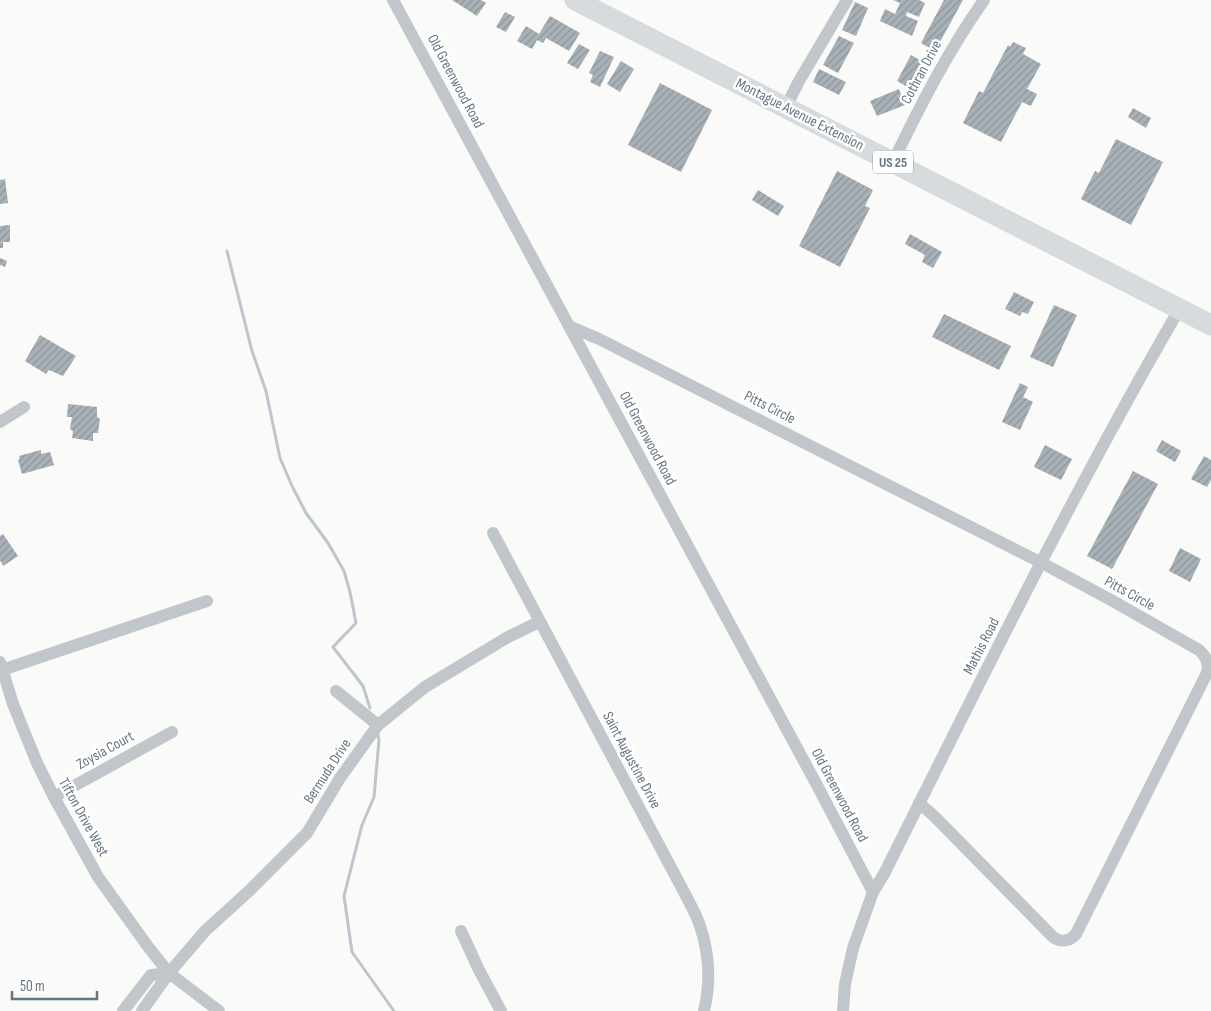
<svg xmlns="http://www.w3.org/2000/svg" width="1211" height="1011" font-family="'Sofia Sans Condensed',sans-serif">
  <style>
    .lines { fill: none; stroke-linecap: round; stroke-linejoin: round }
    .stream { stroke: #bdc6cc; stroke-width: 3 }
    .building { fill: url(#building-hatch) }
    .minor { stroke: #c1c6ca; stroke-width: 12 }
    .trunk { stroke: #d6dbde; stroke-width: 21 }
    .labels { text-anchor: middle; stroke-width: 5; stroke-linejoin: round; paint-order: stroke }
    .shield { fill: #fff; stroke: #949ea8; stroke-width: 1 }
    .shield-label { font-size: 14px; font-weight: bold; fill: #667582 }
    .street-label { font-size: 15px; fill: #667582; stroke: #fff }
  </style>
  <defs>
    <pattern id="building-hatch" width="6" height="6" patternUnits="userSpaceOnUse" patternTransform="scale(1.25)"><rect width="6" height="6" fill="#a8b1b7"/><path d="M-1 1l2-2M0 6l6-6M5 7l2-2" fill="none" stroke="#8d959a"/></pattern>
  </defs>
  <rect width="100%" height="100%" fill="#fafaf8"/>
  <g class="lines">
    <g class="stream">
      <polyline points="227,251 252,351 266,391 280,458 292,486 306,513 328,543 344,571 350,592 356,623 333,647 363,686 370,708"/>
      <polyline points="378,735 379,740 374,797 362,825 344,896 352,952 394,1011"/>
    </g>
  </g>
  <g class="building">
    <polygon points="452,0 481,0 486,3 477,16"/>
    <polygon points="893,0 919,0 925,3 919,17 907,12 906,16 918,21 912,36 880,21 885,9 895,14 900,3"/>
    <polygon points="944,0 963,0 935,51 921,43"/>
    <polygon points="855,2 868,8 856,36 842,30"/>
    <polygon points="505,12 515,17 506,32 496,27"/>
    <polygon points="550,16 580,33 569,51 546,38 543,43 537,40 532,49 517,41 526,26 539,34"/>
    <polygon points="839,36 854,43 838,73 823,65"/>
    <polygon points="1013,42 1026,48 1023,54 1041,64 1027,89 1037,94 1031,106 1022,102 1001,142 963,123 979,91 983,93 1008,45 1010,47"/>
    <polygon points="579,44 590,50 578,69 567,63"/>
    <polygon points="600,51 614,57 600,87 590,82 593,75 589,73"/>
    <polygon points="911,55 925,63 911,89 897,81"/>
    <polygon points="621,61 634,69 620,92 607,84"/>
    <polygon points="819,69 846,82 839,95 813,82"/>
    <polygon points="660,83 712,110 681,172 628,145"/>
    <polygon points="899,89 905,105 877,116 870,101"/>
    <polygon points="1133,108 1151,118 1146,128 1128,117"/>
    <polygon points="1116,139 1163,162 1131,225 1081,199 1095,171 1099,173"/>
    <polygon points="837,171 873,190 865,206 870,208 840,267 799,246"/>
    <polygon points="5,179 8,203 0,204 0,180"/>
    <polygon points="758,190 784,206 778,216 752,200"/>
    <polygon points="10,225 10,242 3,242 3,248 0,248 0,226"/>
    <polygon points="910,234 942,252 933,268 922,262 925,255 905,244"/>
    <polygon points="0,258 7,261 5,267 0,265"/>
    <polygon points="1014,292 1034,302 1028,314 1022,312 1020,316 1005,309"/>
    <polygon points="1054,305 1077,315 1053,367 1030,357"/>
    <polygon points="944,314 1011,346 999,370 932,337"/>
    <polygon points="40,335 76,356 63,376 49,370 46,374 25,361"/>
    <polygon points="1020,383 1028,387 1023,397 1033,402 1020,430 1002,422"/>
    <polygon points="68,404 97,407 97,417 100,419 98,433 93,433 93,441 72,438 73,431 70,429 72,417 67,417"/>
    <polygon points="1162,440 1181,451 1175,462 1156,451"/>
    <polygon points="1045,445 1072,459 1061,480 1034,467"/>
    <polygon points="41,450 41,454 50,452 54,465 22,474 18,460 20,459 19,456"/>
    <polygon points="1204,456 1211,460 1211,480 1207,487 1191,479"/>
    <polygon points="1133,471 1158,484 1112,569 1087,556"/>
    <polygon points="3,534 18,556 3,566 1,561 0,562 0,536"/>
    <polygon points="1180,548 1201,559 1190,582 1169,571"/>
  </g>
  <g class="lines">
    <g class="minor">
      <polyline points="393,0 819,789 873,892"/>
      <polyline points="786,107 799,81 847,0"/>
      <path d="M893,162C920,106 948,51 984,0"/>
      <path d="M569,326L599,339L1042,563L1111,600L1199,650C1207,657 1210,665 1206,675L1076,934C1070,941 1061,943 1053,937L933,815L919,803"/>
      <polyline points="0,422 24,407"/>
      <path d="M493,533L684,892C689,902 695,912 699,923C709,951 711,982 704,1011"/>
      <polyline points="0,662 13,704 37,763 54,797 98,877 149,948 169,973 219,1011"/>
      <polyline points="2,670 207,601"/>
      <polyline points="336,691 378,725"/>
      <polyline points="54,797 172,732"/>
      <polyline points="461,931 479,970 501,1011"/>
      <polyline points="123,1011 151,975 169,973"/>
      <polyline points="142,1011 169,973 205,931 249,891 307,833 340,778 378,725 425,687 508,637 539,622"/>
      <path d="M843,1011L845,984L853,948L873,892L884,874C979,684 1073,492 1180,308"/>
    </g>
    <polyline class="trunk" points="575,0 1211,325"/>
  </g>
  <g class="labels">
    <rect class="shield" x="873" y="150.5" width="40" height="23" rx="4"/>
    <g class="shield-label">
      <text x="893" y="167">US 25</text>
    </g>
    <g class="street-label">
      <text transform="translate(921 72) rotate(-62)" y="5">Cothran Drive</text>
      <text transform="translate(456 81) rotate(62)" y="5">Old Greenwood Road</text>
      <text transform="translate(800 114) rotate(27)" y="5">Montague Avenue Extension</text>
      <text transform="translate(770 407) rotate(27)" y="5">Pitts Circle</text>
      <text transform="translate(648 438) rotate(62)" y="5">Old Greenwood Road</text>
      <text transform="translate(1130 593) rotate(29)" y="5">Pitts Circle</text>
      <text transform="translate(981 646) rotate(-63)" y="5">Mathis Road</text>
      <text transform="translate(105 750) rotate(-29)" y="5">Zoysia Court</text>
      <text transform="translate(632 760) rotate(62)" y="5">Saint Augustine Drive</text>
      <text transform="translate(327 771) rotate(-57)" y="5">Bermuda Drive</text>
      <text transform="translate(840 795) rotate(62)" y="5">Old Greenwood Road</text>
      <text transform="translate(84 817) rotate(61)" y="5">Tifton Drive West</text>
    </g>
  </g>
  <path d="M12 991v8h85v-8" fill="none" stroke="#667582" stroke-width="2.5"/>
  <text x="20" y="991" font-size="15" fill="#667582" stroke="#ffffff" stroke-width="4" paint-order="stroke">50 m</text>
</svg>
